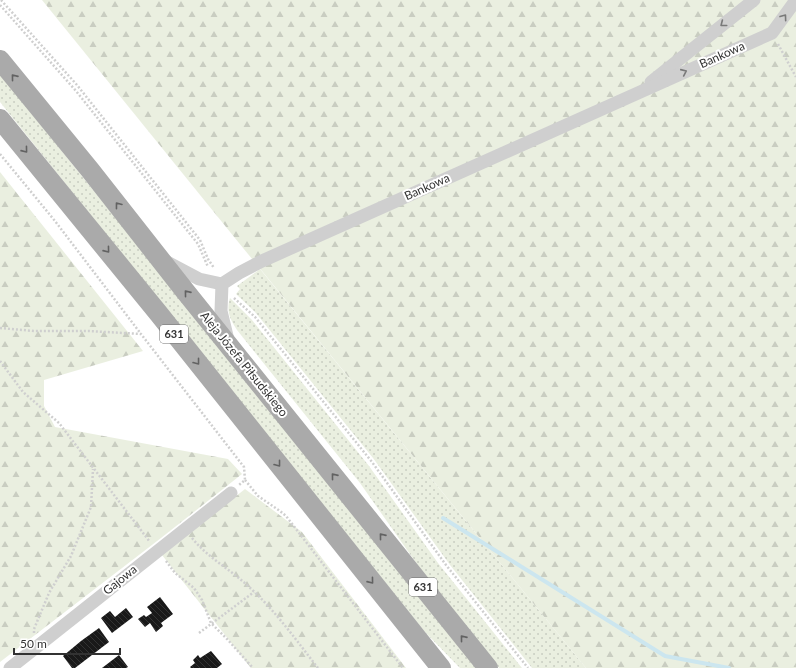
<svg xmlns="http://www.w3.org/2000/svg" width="796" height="668" font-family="Lato,sans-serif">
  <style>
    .grass { fill: url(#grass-dots) }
    .forest { fill: url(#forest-firs) }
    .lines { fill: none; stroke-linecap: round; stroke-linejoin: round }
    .stream { stroke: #cce6ef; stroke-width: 4 }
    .building { fill: url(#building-back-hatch) }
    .path { stroke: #cfcfcf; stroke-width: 2.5; stroke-dasharray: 2 2; stroke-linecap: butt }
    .street { stroke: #cfcfcf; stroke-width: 13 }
    .primary { stroke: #aaa; stroke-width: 20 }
    .oneway { stroke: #797979 }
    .oneway2 { stroke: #626262 }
    .labels { text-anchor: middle; stroke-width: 4; stroke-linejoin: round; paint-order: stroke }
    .shield { fill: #fff; stroke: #707070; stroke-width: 1 }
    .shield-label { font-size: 11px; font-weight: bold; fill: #323232 }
    .street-label { font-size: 12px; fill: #323232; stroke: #fff }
  </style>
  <defs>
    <pattern id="grass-dots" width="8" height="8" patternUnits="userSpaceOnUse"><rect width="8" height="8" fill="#eaefe0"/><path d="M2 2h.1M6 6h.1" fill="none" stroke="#c9cdc1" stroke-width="1.8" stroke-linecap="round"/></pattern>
    <pattern id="forest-firs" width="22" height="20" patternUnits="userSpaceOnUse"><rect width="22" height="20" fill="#eaefe0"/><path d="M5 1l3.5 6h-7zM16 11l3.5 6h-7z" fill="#c9cdc1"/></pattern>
    <pattern id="building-back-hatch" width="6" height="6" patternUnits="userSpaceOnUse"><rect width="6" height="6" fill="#191919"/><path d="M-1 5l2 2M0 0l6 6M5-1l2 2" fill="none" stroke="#323232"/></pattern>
  </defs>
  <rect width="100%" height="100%" fill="#fff"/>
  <g class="grass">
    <polygon points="0,74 477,668 460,668 424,631 0,102"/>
    <polygon points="260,269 586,668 532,668 450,565 373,458 255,312 236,294 240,289 237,286"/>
    <path d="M230,298L252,320L369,466L438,563L522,668H499L424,574L360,483L237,330C230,319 226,311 230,298Z"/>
  </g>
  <g class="forest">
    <polygon points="42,0 796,0 796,668 586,668 239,243"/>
    <polygon points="0,172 143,351 44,380 44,406 55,427 228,459 242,474 161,538 0,662"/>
    <polygon points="245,489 302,532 406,668 251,668 162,555"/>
  </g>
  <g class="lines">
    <polyline class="stream" points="443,518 665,656 729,668"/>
  </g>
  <g class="building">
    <polygon points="160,597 173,614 161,623 163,626 156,632 150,623 145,627 138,619 144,615 146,617 152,613 147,607"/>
    <polygon points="126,608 133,617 112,633 101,618 110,611 115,617"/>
    <polygon points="99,628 109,642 75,668 72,668 63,656 81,641"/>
    <polygon points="211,651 222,664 217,668 191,668 190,667 195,663 193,660 198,655 200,658"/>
    <polygon points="119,655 128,667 126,668 102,668"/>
  </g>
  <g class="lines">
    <g class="path">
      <polyline points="1,0 77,85 200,240 208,259 214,268"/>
      <polyline points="0,5 76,91 198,244 208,267"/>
      <polyline points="778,44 796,77"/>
      <polyline points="0,154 55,221 141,334"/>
      <polyline points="234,298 255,317 372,462 446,565 528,668"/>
      <polyline points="0,328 34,331 88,331 141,334 244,467 245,480 239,485"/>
      <polyline points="0,361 23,392 59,423 150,542"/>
      <polyline points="245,480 258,496 280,511 286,516 403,668"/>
      <path d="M192,538C208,558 230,569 248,586C275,610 296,640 318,668"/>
      <polyline points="166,561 175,573 194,588 202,600 211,623 227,639 253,668"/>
      <polyline points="34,633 34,629 49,593 71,556 91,507 93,469"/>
      <polyline points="199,633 254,592"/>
    </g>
    <g class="street">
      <polyline points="651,82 754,0"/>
      <polyline points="167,262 199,279 222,284"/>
      <polyline points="228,340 221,311 222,284 239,273 262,261 772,33 796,0"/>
      <polyline points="10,668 231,493"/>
    </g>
    <g class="primary">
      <polyline points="0,60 90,170 185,291 488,668"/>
      <polyline points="0,119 159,314 441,668"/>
    </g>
  </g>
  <defs><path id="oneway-chevron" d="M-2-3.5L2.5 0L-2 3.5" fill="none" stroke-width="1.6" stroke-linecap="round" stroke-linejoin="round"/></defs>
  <g class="oneway">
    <use href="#oneway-chevron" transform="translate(784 17) rotate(-54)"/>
    <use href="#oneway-chevron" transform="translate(723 24) rotate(142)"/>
    <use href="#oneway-chevron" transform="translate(684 72) rotate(-24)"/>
  </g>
  <g class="oneway2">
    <use href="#oneway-chevron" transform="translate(14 77) rotate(-129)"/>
    <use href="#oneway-chevron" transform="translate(25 150) rotate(51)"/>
    <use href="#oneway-chevron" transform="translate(118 205) rotate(-128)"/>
    <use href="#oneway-chevron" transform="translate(107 250) rotate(51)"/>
    <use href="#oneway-chevron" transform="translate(187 293) rotate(-129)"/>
    <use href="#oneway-chevron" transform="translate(197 362) rotate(52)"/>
    <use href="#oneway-chevron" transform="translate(278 464) rotate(52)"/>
    <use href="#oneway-chevron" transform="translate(334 476) rotate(-129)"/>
    <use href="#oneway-chevron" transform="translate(382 536) rotate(-129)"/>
    <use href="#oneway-chevron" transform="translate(371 581) rotate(51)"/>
    <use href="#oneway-chevron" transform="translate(463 638) rotate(-129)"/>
  </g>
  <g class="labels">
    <g class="shield">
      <rect x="160" y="325" width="28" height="18" rx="3"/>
      <rect x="409" y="578" width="28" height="18" rx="3"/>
    </g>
    <g class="shield-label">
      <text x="174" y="338">631</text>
      <text x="423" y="591">631</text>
    </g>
    <g class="street-label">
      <text transform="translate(722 55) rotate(-24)" y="4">Bankowa</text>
      <text transform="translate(427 187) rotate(-24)" y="4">Bankowa</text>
      <text transform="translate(244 364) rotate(51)" y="4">Aleja Józefa Piłsudskiego</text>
      <text transform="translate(120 580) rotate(-39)" y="4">Gajowa</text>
    </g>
  </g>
  <path d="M14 648v6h106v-6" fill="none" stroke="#323232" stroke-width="2"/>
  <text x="20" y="648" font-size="12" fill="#323232" stroke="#ffffff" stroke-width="3" paint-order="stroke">50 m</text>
</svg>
